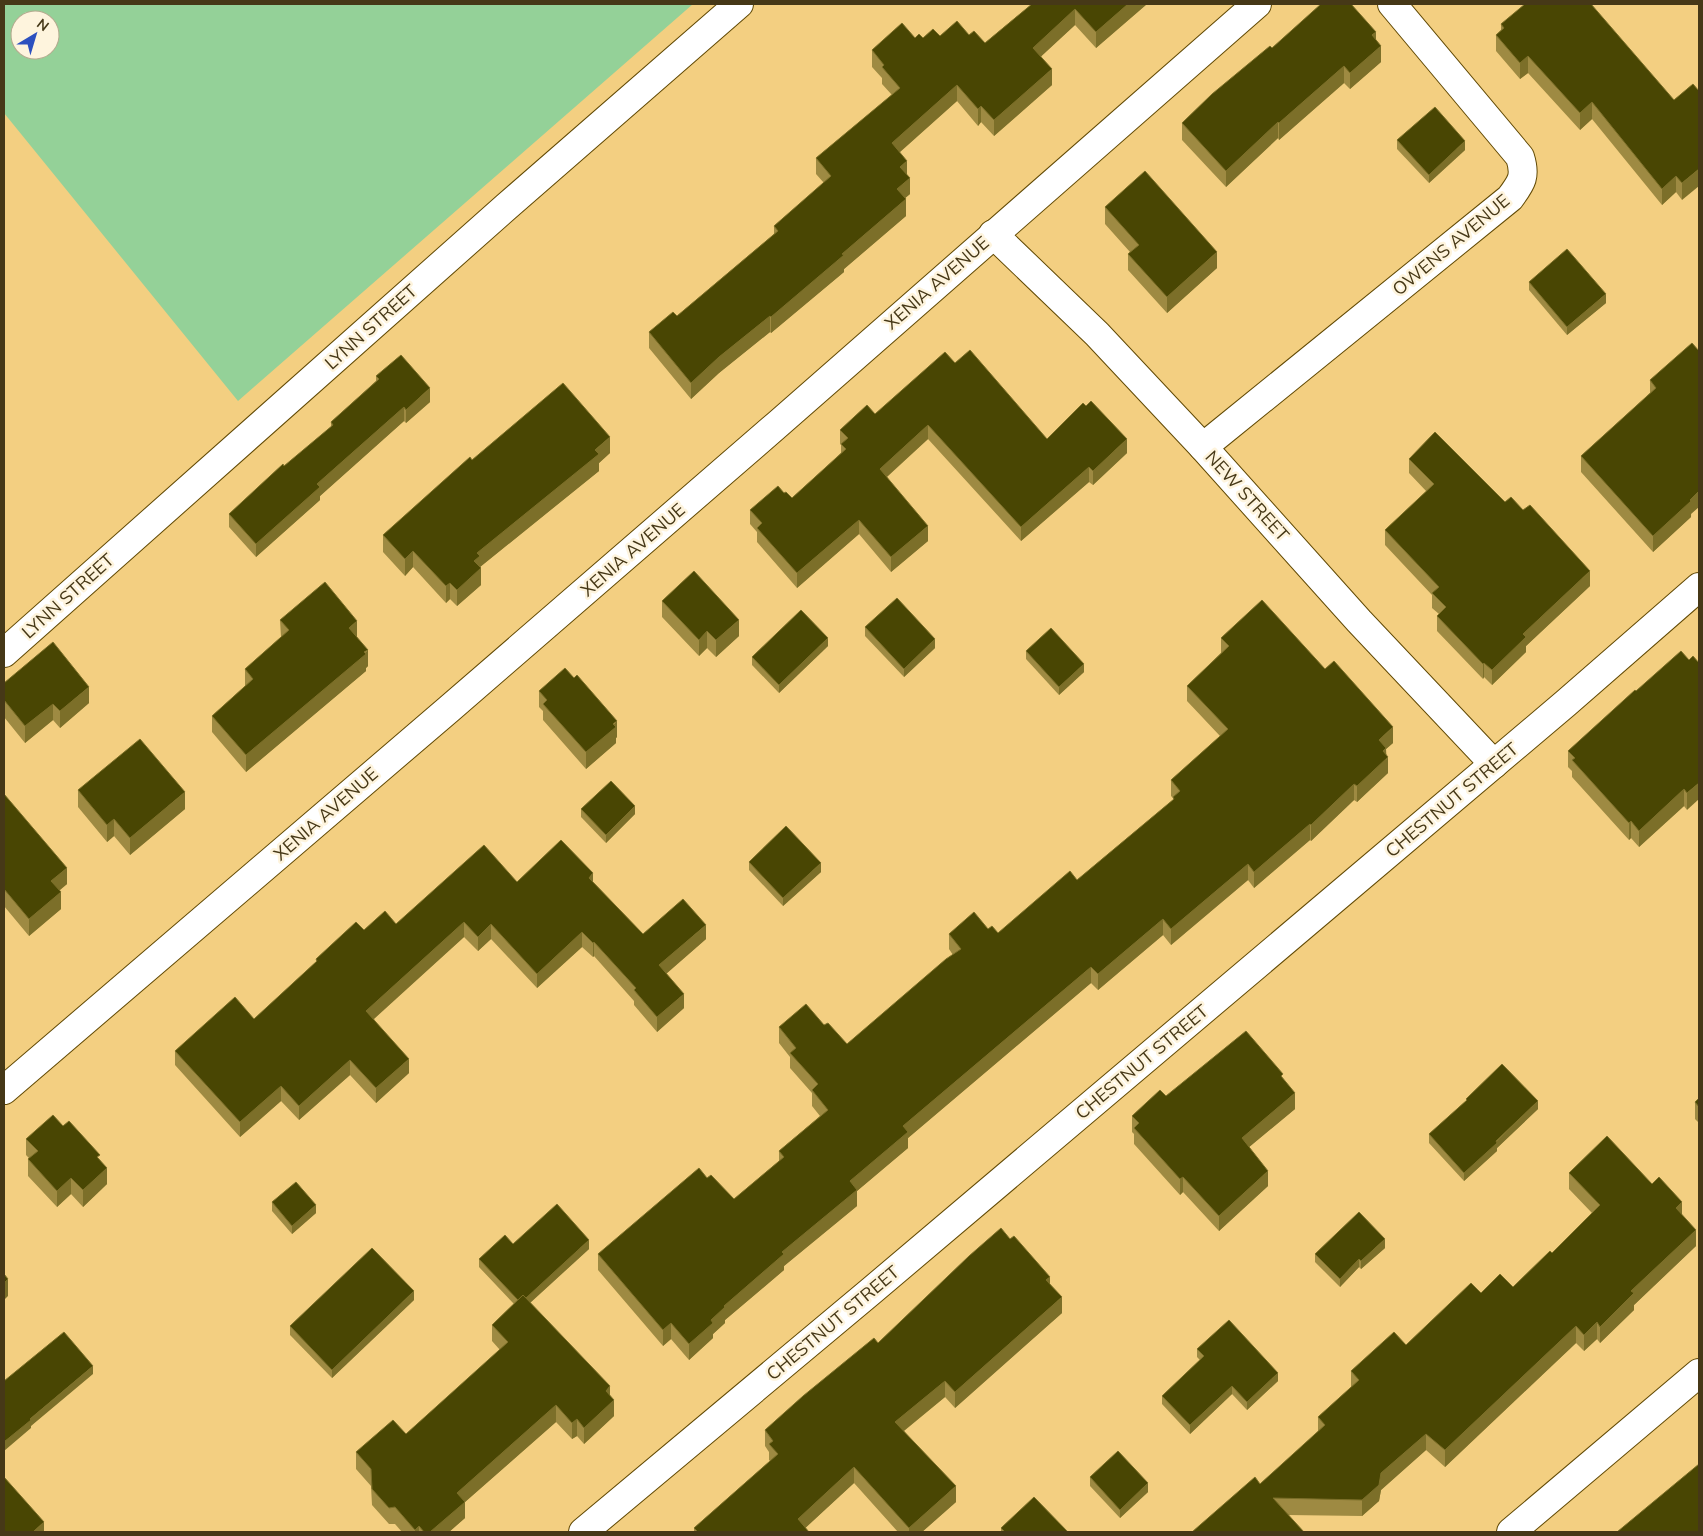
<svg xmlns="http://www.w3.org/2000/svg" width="1703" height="1536" font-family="Mulish,sans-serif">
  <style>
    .green { fill: #94d198; fill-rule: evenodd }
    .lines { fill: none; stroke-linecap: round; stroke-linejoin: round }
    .minor-casing { stroke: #614904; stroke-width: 30 }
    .major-casing { stroke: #614904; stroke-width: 30 }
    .minor { stroke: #fff; stroke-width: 28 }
    .major { stroke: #fff; stroke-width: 28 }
    .wall { fill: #9e8a42 }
    .shaded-wall { fill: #7c6f29 }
    .building { fill: #494603; stroke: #7c6f29 }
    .labels { text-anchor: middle; stroke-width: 5; stroke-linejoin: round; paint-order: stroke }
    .street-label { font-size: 18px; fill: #463817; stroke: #fef4dd }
  </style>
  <rect width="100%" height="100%" fill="#f3cf81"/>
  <path class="green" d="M4,4H693L238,401L4,113ZM20,20H50V50H20Z"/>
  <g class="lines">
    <g class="minor-casing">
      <g id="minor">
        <polyline points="993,234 1097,334 1203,447 1359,621 1494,764"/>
        <path d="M1203,447L1510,198C1522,182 1526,176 1520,157L1392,4"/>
        <polyline points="4,653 506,207 739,4"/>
        <polyline points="4,1090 449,709 778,424 1257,4"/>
        <polyline points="583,1532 870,1292 1566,703 1699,587"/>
      </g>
    </g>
    <g class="major-casing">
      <polyline id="major" points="1511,1532 1699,1373"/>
    </g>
    <use href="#minor" class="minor"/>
    <use href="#major" class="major"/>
  </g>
  <g class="wall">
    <polygon points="1032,4 1147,4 1096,48 1075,25 1041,56 1052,85 994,136 981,122 978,126 957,101 899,153 907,175 910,194 905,198 906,216 844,269 844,272 771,333 770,332 719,373 691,399 649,348 649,332 677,316 774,234 774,226 824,183 816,174 816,158 892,95 882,84 882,78 872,67 872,50 915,38 923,38 940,36 969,35 985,43"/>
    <polygon points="1501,24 1674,100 1693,84 1682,200 1676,192 1662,205 1592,119 1580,130 1528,73 1520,79 1496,51 1496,35 1501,30"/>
    <polygon points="1376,40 1381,62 1350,89 1344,83 1279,140 1278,138 1226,187 1182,140 1182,123 1272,48"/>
    <polygon points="1397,140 1465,150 1429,183 1397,149"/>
    <polygon points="1105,207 1217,268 1167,313 1128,270 1128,254 1130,252 1105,224"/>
    <polygon points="1529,282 1606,303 1567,335 1529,290"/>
    <polygon points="1699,351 1691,517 1653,552 1581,472 1581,456 1650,393 1650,380"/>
    <polygon points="955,363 1047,439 1127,453 1093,485 1089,482 1021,541 928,439 887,477 928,541 891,572 859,534 797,588 757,542 757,532 750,524 750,510 784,493 792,498 841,453 841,445 840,444 840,430 875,414"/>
    <polygon points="376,376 430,402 406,423 404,421 320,496 320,500 256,557 229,527 229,514 331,427 331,422 376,381"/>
    <polygon points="610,453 599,463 599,471 480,567 481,585 457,606 450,599 446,603 413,567 405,576 383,552 383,535 472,460"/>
    <polygon points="1409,459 1505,502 1590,586 1526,646 1526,652 1492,685 1484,677 1483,679 1437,631 1437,616 1439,614 1432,608 1432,595 1385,545 1385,530 1427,492 1409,473"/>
    <polygon points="662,601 739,636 716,657 707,648 699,656 662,617"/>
    <polygon points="280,620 357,637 368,666 366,668 366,671 246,772 212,732 212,716 245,686 245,669 281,637"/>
    <polygon points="865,627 935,648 904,677 865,636"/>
    <polygon points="1221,638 1393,743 1386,749 1388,773 1357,802 1354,800 1311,841 1310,840 1254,888 1248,880 1171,945 1163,935 1098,990 1091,983 908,1138 908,1148 857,1191 857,1206 784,1266 784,1270 725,1320 725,1323 713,1334 713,1338 689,1360 671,1339 663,1346 598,1270 598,1254 707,1178 734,1199 779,1161 779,1151 820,1116 812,1106 812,1093 790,1068 790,1057 779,1043 779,1027 824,1025 847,1044 953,955 949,949 949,934 988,929 998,933 1077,880 1173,800 1173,798 1171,796 1171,780 1220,736 1187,701 1187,686 1221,653"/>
    <polygon points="828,646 779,693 752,665 752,657"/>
    <polygon points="1026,651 1084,672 1059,695 1026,659"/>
    <polygon points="1689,660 1687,810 1684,806 1639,847 1631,838 1629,840 1572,777 1572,771 1568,767 1568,751 1636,691"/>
    <polygon points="4,683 89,703 60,728 53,720 25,743 4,717"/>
    <polygon points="539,691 617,737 616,738 616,743 586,769 543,720 543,711 539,707"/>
    <polygon points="78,790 185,809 130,855 114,836 107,842 78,807"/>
    <polygon points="4,794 67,884 59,891 61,909 29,936 4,906"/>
    <polygon points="581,809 635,814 606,843 581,817"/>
    <polygon points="749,862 821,872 783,906 749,870"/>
    <polygon points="517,882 593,882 643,934 706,939 666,974 684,1008 657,1032 634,1005 634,1001 594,956 593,957 582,947 537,988 491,939 478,951 464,937 374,1019 409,1073 376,1103 350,1075 299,1120 281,1101 240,1137 175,1065 175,1051 254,1019 316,962 316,959 364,930 396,924"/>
    <polygon points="1283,1079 1295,1109 1249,1147 1268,1186 1219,1231 1183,1192 1180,1195 1134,1144 1134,1134 1132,1132 1132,1116 1166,1096"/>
    <polygon points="1699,1098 1699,1130 1699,1123 1695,1119 1695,1102"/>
    <polygon points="1466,1099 1538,1109 1497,1148 1497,1151 1464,1181 1429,1143 1429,1134 1466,1101"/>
    <polygon points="63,1126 100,1160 107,1184 83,1207 71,1194 57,1207 28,1176 28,1159 29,1158 26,1155 26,1139"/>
    <polygon points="1569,1173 1682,1215 1696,1246 1634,1305 1634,1310 1600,1343 1597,1339 1584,1351 1576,1343 1445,1467 1426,1450 1381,1490 1379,1501 1362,1516 1288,1515 1260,1484 1318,1432 1318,1417 1351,1387 1351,1371 1406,1345 1481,1293 1513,1287 1552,1253 1592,1213 1569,1189"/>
    <polygon points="272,1202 316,1213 292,1234 272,1211"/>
    <polygon points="513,1244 589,1249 530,1303 610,1395 614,1416 584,1444 577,1436 572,1439 556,1422 465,1502 465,1518 449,1532 402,1532 395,1524 389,1524 372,1505 371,1486 356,1469 356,1452 406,1434 500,1350 492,1341 492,1325 514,1304 479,1267 479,1259"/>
    <polygon points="1385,1248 1361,1269 1359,1267 1340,1287 1315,1262 1315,1254"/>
    <polygon points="1050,1284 1062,1313 955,1408 945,1397 904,1431 956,1502 922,1532 898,1532 854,1483 805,1528 809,1532 694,1532 694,1528 770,1461 769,1460 769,1452 765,1446 765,1430 878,1343"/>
    <polygon points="414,1300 332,1378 290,1335 290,1326"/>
    <polygon points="1197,1349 1278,1381 1247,1410 1232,1394 1190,1434 1162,1404 1162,1396 1200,1360 1197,1357"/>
    <polygon points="1090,1477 1148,1492 1120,1518 1090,1486"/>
    <polygon points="1001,1528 1068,1532 1001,1532"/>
  </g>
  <g class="shaded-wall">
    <polygon points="1128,4 1147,4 1096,48 1096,32"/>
    <polygon points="1075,9 1075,25 1033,64 1033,48"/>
    <polygon points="1376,32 1376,48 1372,35"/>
    <polygon points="1381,46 1381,62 1350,89 1350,73"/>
    <polygon points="1528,56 1528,73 1520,79 1520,63"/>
    <polygon points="1344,66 1344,83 1279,140 1279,123"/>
    <polygon points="1052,69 1052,85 994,136 994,120"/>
    <polygon points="957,85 957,101 892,159 892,143"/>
    <polygon points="1592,102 1592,119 1580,130 1580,113"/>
    <polygon points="981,106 981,122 978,126 978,109"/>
    <polygon points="1278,122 1278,138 1226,187 1226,171"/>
    <polygon points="1465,141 1465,150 1429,183 1429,175"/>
    <polygon points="907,161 907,177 900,167"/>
    <polygon points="1699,169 1699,186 1682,200 1682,183"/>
    <polygon points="1676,176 1676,192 1662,205 1662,189"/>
    <polygon points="910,178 910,194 897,205 897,189"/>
    <polygon points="906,199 906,216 844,269 844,272 771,333 771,317 842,254"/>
    <polygon points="1217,252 1217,268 1167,313 1167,297"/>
    <polygon points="1606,294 1606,303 1567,335 1567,327"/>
    <polygon points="770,316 770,332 719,373 691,399 691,383 719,357"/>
    <polygon points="430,388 430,402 406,423 406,410"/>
    <polygon points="404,407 404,421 320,496 320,500 256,557 256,544 317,484"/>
    <polygon points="928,425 928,439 880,483 880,469"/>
    <polygon points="610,437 610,453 599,463 599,471 480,567 481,568 481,585 457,606 457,590 474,561 477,553"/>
    <polygon points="1127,439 1127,453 1093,485 1093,471"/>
    <polygon points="1089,467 1089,482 1021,541 1021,527"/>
    <polygon points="1699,491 1699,507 1691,514 1691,517 1653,552 1653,536"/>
    <polygon points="859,520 859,534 797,588 797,573"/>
    <polygon points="928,526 928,541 891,572 891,557"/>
    <polygon points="413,551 413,567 405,576 405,559"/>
    <polygon points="1590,571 1590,586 1526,646 1526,652 1492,685 1492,670 1523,634"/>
    <polygon points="450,583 450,599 446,603 446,586"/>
    <polygon points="739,620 739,636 716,657 716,640"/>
    <polygon points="357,621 357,637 349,644 349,628"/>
    <polygon points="707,631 707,648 699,656 699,640"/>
    <polygon points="828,638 828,646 779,693 779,685"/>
    <polygon points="935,639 935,648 904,677 904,669"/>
    <polygon points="368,650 368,666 366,668 366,671 246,772 246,755"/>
    <polygon points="1484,663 1484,677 1483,679 1483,664"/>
    <polygon points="1084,664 1084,672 1059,695 1059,687"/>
    <polygon points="89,687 89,703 60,728 60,711"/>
    <polygon points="53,704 53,720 25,743 25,726"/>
    <polygon points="617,721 617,737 616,738 616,743 586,769 586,752"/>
    <polygon points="1393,727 1393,743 1386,749 1386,760 1388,757 1388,773 1357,802 1357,786 1379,740"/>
    <polygon points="1699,783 1699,799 1687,810 1687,793"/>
    <polygon points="1354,784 1354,800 1311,841 1311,825"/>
    <polygon points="1684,789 1684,806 1639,847 1639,831"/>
    <polygon points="185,792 185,809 130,855 130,838"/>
    <polygon points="635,806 635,814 606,843 606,835"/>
    <polygon points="114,819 114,836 107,842 107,825"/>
    <polygon points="1631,821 1631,838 1629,840 1629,823"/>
    <polygon points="1310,824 1310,840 1254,888 1254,872"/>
    <polygon points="821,863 821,872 783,906 783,898"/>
    <polygon points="1248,864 1248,880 1171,945 1171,929"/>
    <polygon points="67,868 67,884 51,897 51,881"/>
    <polygon points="593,873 593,888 589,878"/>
    <polygon points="61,892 61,909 29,936 29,919"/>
    <polygon points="1163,919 1163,935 1098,990 1098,974"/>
    <polygon points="464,922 464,937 366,1026 366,1011"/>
    <polygon points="491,924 491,939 478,951 478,937"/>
    <polygon points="706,925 706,939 659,980 659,965"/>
    <polygon points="582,932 582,947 537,988 537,974"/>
    <polygon points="594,942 594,956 593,957 593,943"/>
    <polygon points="1091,967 1091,983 908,1138 908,1148 857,1191 857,1206 784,1266 784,1270 725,1320 725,1323 713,1334 713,1338 689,1360 689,1344 724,1306 782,1252 903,1126"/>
    <polygon points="684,994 684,1008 657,1032 657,1017"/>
    <polygon points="409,1059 409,1073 376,1103 376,1088"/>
    <polygon points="350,1060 350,1075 299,1120 299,1106"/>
    <polygon points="281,1086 281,1101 240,1137 240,1122"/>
    <polygon points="1295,1093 1295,1109 1242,1153 1242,1138"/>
    <polygon points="1538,1101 1538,1109 1497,1148 1497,1151 1464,1181 1464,1173"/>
    <polygon points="107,1168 107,1184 83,1207 83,1190"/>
    <polygon points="1268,1171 1268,1186 1219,1231 1219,1216"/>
    <polygon points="1183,1177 1183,1192 1180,1195 1180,1179"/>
    <polygon points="71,1178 71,1194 57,1207 57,1191"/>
    <polygon points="1682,1202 1682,1219 1676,1208"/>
    <polygon points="316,1205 316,1213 292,1234 292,1226"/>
    <polygon points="1696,1230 1696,1246 1634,1305 1634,1310 1600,1343 1600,1327 1631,1291"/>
    <polygon points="1385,1239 1385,1248 1361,1269 1361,1261"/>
    <polygon points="589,1240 589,1249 520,1312 520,1303"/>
    <polygon points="1359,1259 1359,1267 1340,1287 1340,1279"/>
    <polygon points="1050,1277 1050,1292 1046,1280"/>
    <polygon points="8,1279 8,1296 4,1300 4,1283"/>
    <polygon points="414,1291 414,1300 332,1378 332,1370"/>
    <polygon points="1062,1297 1062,1313 955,1408 955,1392"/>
    <polygon points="1597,1322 1597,1339 1584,1351 1584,1335"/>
    <polygon points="671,1323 671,1339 663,1346 663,1330"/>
    <polygon points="1576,1326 1576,1343 1445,1467 1445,1450"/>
    <polygon points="93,1366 93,1374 31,1426 31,1428 4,1451 4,1442 30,1419"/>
    <polygon points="1278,1373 1278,1381 1247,1410 1247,1402"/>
    <polygon points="945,1381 945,1397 895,1438 895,1422"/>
    <polygon points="610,1386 610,1403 606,1391"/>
    <polygon points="1232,1386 1232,1394 1190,1434 1190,1425"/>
    <polygon points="614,1400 614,1416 584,1444 584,1428"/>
    <polygon points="556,1405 556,1422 465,1502 465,1518 449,1532 430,1532 457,1493"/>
    <polygon points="577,1419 577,1436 572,1439 572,1423"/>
    <polygon points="1426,1434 1426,1450 1381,1490 1379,1501 1362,1516 1362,1500 1381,1473"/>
    <polygon points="854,1467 854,1483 801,1532 798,1519"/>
    <polygon points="1148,1483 1148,1492 1120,1518 1120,1510"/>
    <polygon points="956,1486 956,1502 922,1532 909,1532 909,1528"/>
    <polygon points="44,1522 44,1531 42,1532 33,1532"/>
    <polygon points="419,1526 419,1532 415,1532 415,1530"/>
  </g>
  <g class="building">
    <polygon points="1032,4 1128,4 1096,32 1075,9 1033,48 1052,69 994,120 981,106 978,109 957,85 892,143 907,161 900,167 910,178 897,189 906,199 842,254 844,255 771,317 770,316 719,357 691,383 649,332 673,312 677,316 778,231 774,226 831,176 816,158 900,88 882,67 884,65 872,50 902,23 915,38 919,34 923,38 933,29 940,36 957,21 969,35 974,31 985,43"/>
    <polygon points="1321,4 1351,4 1376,32 1372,35 1381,46 1350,73 1344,66 1279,123 1278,122 1226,171 1182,123 1212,94 1270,46 1272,48"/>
    <polygon points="1525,4 1591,4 1674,100 1693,84 1699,91 1699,169 1682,183 1676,176 1662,189 1592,102 1580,113 1528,56 1520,63 1496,35 1504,28 1501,24"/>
    <polygon points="1435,107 1465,141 1429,175 1397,140"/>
    <polygon points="1145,171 1217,252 1167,297 1128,254 1139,245 1105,207"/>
    <polygon points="1567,249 1606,294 1567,327 1529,282"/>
    <polygon points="1692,343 1699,351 1699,491 1690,500 1691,501 1653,536 1581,456 1656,388 1650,380"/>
    <polygon points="970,350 1047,439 1083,403 1086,406 1091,401 1127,439 1093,471 1089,467 1021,527 928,425 880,469 928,526 891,557 859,520 797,573 757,528 762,523 750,510 778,486 784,493 786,492 792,498 846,449 841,444 848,438 840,430 867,405 875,414 945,352 955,363"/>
    <polygon points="401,355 430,388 406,410 404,407 317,484 320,487 256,544 229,514 283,464 284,466 333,425 331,422 379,379 376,376"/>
    <polygon points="563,383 610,437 595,450 599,454 477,553 480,556 474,561 481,568 457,590 450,583 446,586 413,551 405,559 383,535 470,457 472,460"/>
    <polygon points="1435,432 1505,502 1511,497 1523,510 1530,505 1590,571 1523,634 1526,637 1492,670 1484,663 1483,664 1437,616 1446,607 1432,593 1439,587 1385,530 1434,484 1409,459"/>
    <polygon points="694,571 739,620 716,640 707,631 699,640 662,601"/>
    <polygon points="325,582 357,621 349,628 368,650 364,652 366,654 246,755 212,716 253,679 245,669 289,630 280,620"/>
    <polygon points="897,598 935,639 904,669 865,627"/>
    <polygon points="1262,600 1325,669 1334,661 1393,727 1379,740 1386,748 1383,751 1388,757 1357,786 1354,784 1311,825 1310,824 1254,872 1248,864 1171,929 1163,919 1098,974 1091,967 903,1126 908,1132 850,1181 857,1190 782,1252 784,1254 724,1306 725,1307 711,1320 713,1323 689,1344 671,1323 663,1330 598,1254 699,1168 707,1178 711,1175 734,1199 784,1157 779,1151 828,1110 812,1090 818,1084 790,1053 796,1048 779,1027 806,1004 824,1025 828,1023 847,1044 946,959 961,949 949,934 974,912 988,929 992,926 998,933 1070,871 1077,880 1174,799 1173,797 1180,791 1171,780 1228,729 1187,686 1229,646 1221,638"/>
    <polygon points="801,610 828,638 779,685 752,657"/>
    <polygon points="1051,628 1084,664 1059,687 1026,651"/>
    <polygon points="53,642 89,687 60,711 53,704 25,726 4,700 4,683"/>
    <polygon points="1681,651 1689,660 1693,656 1699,663 1699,783 1687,793 1684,789 1639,831 1631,821 1629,823 1572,760 1575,758 1568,751 1635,690 1636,691"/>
    <polygon points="565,668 574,678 577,675 617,721 613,724 616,727 586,752 543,704 547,700 539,691"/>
    <polygon points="140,739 185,792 130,838 114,819 107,825 78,790"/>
    <polygon points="611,781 635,806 606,835 581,809"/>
    <polygon points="4,794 67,868 51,881 61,892 29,919 4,889"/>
    <polygon points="786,826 821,863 783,898 749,862"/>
    <polygon points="561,840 593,873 589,878 643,934 683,899 706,925 659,965 684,994 657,1017 634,990 636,988 594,942 593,943 582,932 537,974 491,924 478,937 464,922 366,1011 409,1059 376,1088 350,1060 299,1106 281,1086 240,1122 175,1051 235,997 254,1019 317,961 316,959 356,922 364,930 385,911 396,924 484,845 517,882"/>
    <polygon points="1246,1031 1283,1074 1281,1076 1295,1093 1242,1138 1268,1171 1219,1216 1183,1177 1180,1179 1134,1128 1139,1123 1132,1116 1160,1090 1166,1096"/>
    <polygon points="1502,1064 1538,1101 1496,1141 1497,1143 1464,1173 1429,1134 1467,1100 1466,1099"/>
    <polygon points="1699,1098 1699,1107 1695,1102"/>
    <polygon points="53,1115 63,1126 69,1121 100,1155 97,1157 107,1168 83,1190 71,1178 57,1191 28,1159 38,1151 26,1139"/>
    <polygon points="1607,1136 1652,1184 1659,1177 1682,1202 1676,1208 1696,1230 1631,1291 1634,1293 1600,1327 1597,1322 1584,1335 1576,1326 1445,1450 1426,1434 1381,1473 1379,1485 1362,1500 1273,1498 1304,1532 1192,1532 1255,1477 1260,1484 1325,1425 1318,1417 1359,1380 1351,1371 1394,1332 1406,1345 1471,1283 1481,1293 1500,1274 1513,1287 1550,1251 1552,1253 1600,1205 1569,1173"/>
    <polygon points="296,1182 316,1205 292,1226 272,1202"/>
    <polygon points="557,1204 589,1240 526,1298 523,1295 518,1300 479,1259 505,1235 513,1244"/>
    <polygon points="1359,1212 1385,1239 1361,1261 1359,1259 1340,1279 1315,1254"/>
    <polygon points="1001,1228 1010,1239 1014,1236 1050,1277 1046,1280 1062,1297 955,1392 945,1381 895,1422 956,1486 909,1528 854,1467 798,1519 809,1532 698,1532 694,1528 778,1454 769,1444 773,1441 765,1430 803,1396 874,1338 878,1343 969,1256"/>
    <polygon points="372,1248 414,1291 332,1370 290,1326"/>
    <polygon points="4,1274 8,1279 4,1283"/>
    <polygon points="523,1295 610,1386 606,1391 614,1400 584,1428 577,1419 572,1423 556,1405 457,1493 465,1502 430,1532 424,1532 419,1526 415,1530 395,1507 389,1508 372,1489 371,1469 356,1452 393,1420 406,1434 508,1342 492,1325"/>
    <polygon points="1229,1320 1278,1373 1247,1402 1232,1386 1190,1425 1162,1396 1204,1356 1197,1349"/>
    <polygon points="64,1332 93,1366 30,1419 31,1420 4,1442 4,1381"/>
    <polygon points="1118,1451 1148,1483 1120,1510 1090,1477"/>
    <polygon points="1699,1464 1699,1532 1617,1532"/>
    <polygon points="4,1477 44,1522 33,1532 4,1532"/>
    <polygon points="1034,1497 1068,1532 1005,1532 1001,1528"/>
  </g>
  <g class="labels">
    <g class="street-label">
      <text transform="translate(1451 245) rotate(-40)" y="6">OWENS AVENUE</text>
      <text transform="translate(937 283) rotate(-41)" y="6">XENIA AVENUE</text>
      <text transform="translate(371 327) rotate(-42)" y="6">LYNN STREET</text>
      <text transform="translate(1247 496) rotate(48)" y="6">NEW STREET</text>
      <text transform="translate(633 550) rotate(-41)" y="6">XENIA AVENUE</text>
      <text transform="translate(68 596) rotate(-42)" y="6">LYNN STREET</text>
      <text transform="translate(1452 800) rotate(-40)" y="6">CHESTNUT STREET</text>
      <text transform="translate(326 814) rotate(-41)" y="6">XENIA AVENUE</text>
      <text transform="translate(1142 1062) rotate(-40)" y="6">CHESTNUT STREET</text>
      <text transform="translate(833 1323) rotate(-40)" y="6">CHESTNUT STREET</text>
    </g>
  </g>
  <rect width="1703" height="1536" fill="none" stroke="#463817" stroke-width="10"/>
  <g transform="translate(35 35) rotate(38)"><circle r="24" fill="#fef4dd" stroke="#b4a98e"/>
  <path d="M0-4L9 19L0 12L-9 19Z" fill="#2c50bf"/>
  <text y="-8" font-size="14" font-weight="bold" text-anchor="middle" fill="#463817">N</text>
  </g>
</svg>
